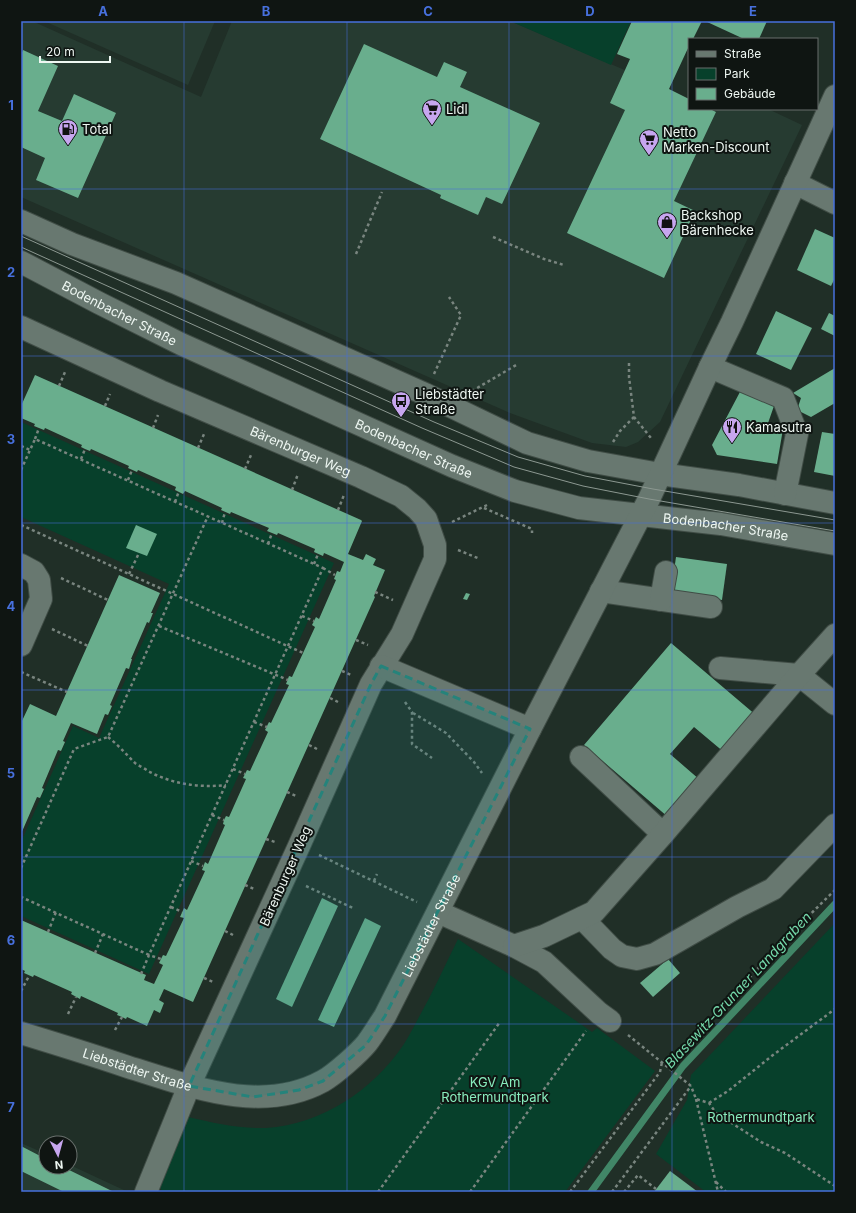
<svg xmlns="http://www.w3.org/2000/svg" width="856" height="1213" font-family="Inter,sans-serif">
  <style>
    .built { fill: #263b31 }
    .green { fill: #07402b }
    .lines { fill: none; stroke-linecap: round; stroke-linejoin: round }
    .stream { stroke: #418667; stroke-width: 7 }
    .building { fill: #69ae8d }
    .minor-casing { stroke: #404d46; stroke-width: 24 }
    .path { stroke: #79857f; stroke-width: 2.5; stroke-dasharray: 3 3; stroke-linecap: butt }
    .minor { stroke: #687870; stroke-width: 22 }
    .tram { stroke: #8c9891; stroke-width: 1 }
    .marked { fill: #25837b; fill-opacity: 0.2; stroke: #25837b; stroke-width: 3; stroke-dasharray: 8 5; stroke-linejoin: round }
    .grid { fill: none; stroke: #4770dd; stroke-width: 1; stroke-opacity: 0.55 }
    .labels { text-anchor: middle; stroke-width: 4; stroke-linejoin: round; paint-order: stroke }
    .poi-label { font-size: 13px; fill: #eef7f2; stroke: #0f1512; text-anchor: start }
    .street-label { font-size: 13px; fill: #eef7f2; stroke: #0f1512 }
    .park-label { font-size: 13px; fill: #88ecbd; stroke: #0f1512 }
    .water-label { font-size: 14px; font-style: italic; fill: #74d8aa; stroke: #0f1512 }
    .neatline { fill: none; stroke: #4770dd; stroke-width: 1.5 }
    .grid-label { font-size: 13px; text-anchor: middle; font-weight: bold; fill: #4770dd }
  </style>
  <rect width="100%" height="100%" fill="#202f27"/>
  <g class="built">
    <polygon points="21,21 32,21 201,97 232,21 510,21 669,89 689,109 710,109 715,112 717,109 768,109 802,125 660,422 638,442 626,447 592,443 510,413 21,197"/>
    <polygon points="44,21 215,21 188,85"/>
    <polygon points="21,1143 46,1154 46,1167 70,1167 70,1165 128,1192 21,1192"/>
  </g>
  <g class="green">
    <polygon points="510,21 631,21 611,65"/>
    <polygon points="21,422 334,563 149,974 21,916 21,842 73,726 99,738 169,584 21,517"/>
    <polygon points="835,923 835,1192 706,1192 656,1154 687,1100 691,1075"/>
    <path d="M458,939L592,1032L597,1028L655,1071L565,1192H162L159,1185L188,1117C214,1123 240,1129 266,1128C323,1124 373,1090 404,1044C409,1036 414,1026 419,1017C433,992 445,965 458,939Z"/>
  </g>
  <g class="lines">
    <polyline class="stream" points="591,1192 683,1066 835,904"/>
  </g>
  <g class="building">
    <polygon points="632,21 644,22 645,21 702,21 693,39 689,39 689,46 669,89 689,99 689,109 710,109 716,112 674,201 695,211 664,278 567,233 625,110 610,103 630,59 617,54"/>
    <polygon points="705,21 767,21 759,39 744,39"/>
    <polygon points="364,44 437,77 444,62 467,72 460,87 540,123 502,204 486,197 478,215 440,198 441,195 320,139"/>
    <polygon points="23,50 58,66 38,111 62,121 74,94 116,113 78,198 36,180 45,158 21,147 21,55"/>
    <polygon points="815,229 835,238 835,278 831,286 797,270"/>
    <polygon points="776,311 812,328 791,370 756,354"/>
    <polygon points="829,313 835,316 835,336 821,329"/>
    <polygon points="835,368 835,403 811,417 797,410 801,398 793,393"/>
    <polygon points="35,375 361,520 362,521 348,554 363,560 366,554 376,559 373,565 385,570 374,596 375,597 193,1002 164,989 159,1000 164,1003 160,1013 154,1010 147,1026 127,1017 126,1019 122,1017 117,1015 118,1013 81,996 80,999 71,994 72,992 34,975 33,977 24,973 25,971 21,969 21,920 146,975 144,980 154,984 163,965 159,963 163,955 166,956 184,918 180,917 184,908 187,910 205,871 202,870 205,862 208,864 225,825 223,824 224,820 226,816 229,817 246,779 243,778 247,770 250,771 268,732 265,730 269,722 271,723 289,685 286,684 289,676 292,677 315,627 312,625 316,617 319,619 336,580 334,579 337,571 340,572 344,562 324,553 323,556 314,552 315,549 278,533 277,535 267,531 269,528 231,512 230,514 221,510 222,508 185,491 183,494 175,490 176,487 138,470 137,472 128,468 129,466 91,449 90,451 85,449 81,447 82,445 45,428 44,430 34,426 35,424 21,418 21,406"/>
    <polygon points="741,390 775,403 767,426 783,429 777,464 717,455 712,445"/>
    <polygon points="822,432 835,434 835,476 814,472"/>
    <polygon points="136,525 157,534 147,556 126,548"/>
    <polygon points="676,557 727,564 722,600 671,592"/>
    <polygon points="119,575 160,593 151,613 153,613 149,623 147,622 131,659 132,659 129,669 126,668 110,705 112,706 108,715 105,714 97,734 71,723 63,741 65,742 61,751 58,750 42,788 44,789 40,798 37,797 21,834 21,723 30,704 56,716"/>
    <polygon points="466,593 470,594 467,600 463,599"/>
    <polygon points="671,643 757,716 725,753 694,727 670,754 700,780 668,817 584,745"/>
    <polygon points="322,898 338,906 292,1007 276,999"/>
    <polygon points="365,918 381,926 334,1027 318,1020"/>
    <polygon points="668,959 680,973 653,997 640,983"/>
    <polygon points="21,1146 46,1159 46,1167 63,1167 114,1192 64,1192 21,1171"/>
    <polygon points="670,1171 698,1192 654,1192"/>
  </g>
  <g class="lines">
    <g class="minor-casing">
      <g id="minor">
        <polyline points="795,183 835,203"/>
        <polyline points="21,221 72,244 176,283 425,394 527,443 588,461 660,474 739,485 835,503"/>
        <path id="s1" d="M21,262L99,303L181,344L452,466L515,491L579,508L721,524L835,544"/>
        <path id="s2" d="M21,327L160,391L361,477L401,496L417,509L426,519L435,545V559L402,634L371,684L299,846L189,1086L146,1192"/>
        <polyline points="710,367 783,398 797,434 785,494"/>
        <polyline points="21,565 34,572 39,580 41,599 21,645"/>
        <polyline points="601,591 711,607"/>
        <polyline points="661,600 666,572"/>
        <polyline points="381,666 530,729"/>
        <polyline points="720,668 799,675 835,704"/>
        <polyline points="581,757 663,834"/>
        <polyline points="438,912 514,946 544,962 599,1013 610,1021"/>
        <polyline points="582,918 612,949 622,956 637,959 655,954 737,907 773,889 835,825"/>
        <polyline points="514,946 544,936 594,912 663,834 799,675 835,635"/>
        <path id="s3" d="M21,1033C57,1044 93,1055 128,1067C190,1086 261,1115 323,1081C334,1075 359,1053 367,1043C373,1035 379,1025 385,1016L530,729L649,499L710,367L732,322L835,96"/>
      </g>
    </g>
    <g class="path">
      <polyline points="493,237 544,259 564,265"/>
      <polyline points="356,254 382,192"/>
      <polyline points="629,363 629,377 634,417 651,438"/>
      <polyline points="434,374 461,315 449,297"/>
      <polyline points="59,386 65,372"/>
      <polyline points="472,391 518,364"/>
      <polyline points="105,406 110,394"/>
      <polyline points="153,428 158,415"/>
      <polyline points="35,439 39,428"/>
      <polyline points="613,442 620,431 634,417"/>
      <polyline points="21,446 30,450"/>
      <polyline points="198,448 204,434"/>
      <polyline points="81,459 85,449"/>
      <polyline points="245,469 251,455"/>
      <polyline points="21,470 35,439 323,568 149,955 21,897"/>
      <polyline points="128,480 132,470"/>
      <polyline points="292,490 298,474"/>
      <polyline points="175,502 179,491"/>
      <polyline points="484,508 532,529 532,533"/>
      <polyline points="338,510 344,495"/>
      <polyline points="452,522 487,505"/>
      <polyline points="222,523 225,512"/>
      <polyline points="21,525 303,653"/>
      <polyline points="268,544 272,533"/>
      <polyline points="458,550 480,559"/>
      <polyline points="314,564 318,554"/>
      <polyline points="323,568 335,575"/>
      <polyline points="129,574 139,553"/>
      <polyline points="61,578 108,600"/>
      <polyline points="375,592 393,600"/>
      <polyline points="302,616 314,621"/>
      <polyline points="159,626 288,680"/>
      <polyline points="52,629 88,646"/>
      <polyline points="356,640 368,645"/>
      <polyline points="342,671 351,675"/>
      <polyline points="21,672 67,692"/>
      <polyline points="330,698 338,702"/>
      <polyline points="405,702 412,712 412,744 432,758"/>
      <polyline points="413,713 446,733 474,762 482,773"/>
      <polyline points="254,722 267,727"/>
      <path d="M108,737C118,745 126,754 135,763C139,766 144,768 148,771C172,784 199,788 226,785"/>
      <polyline points="309,745 317,749"/>
      <polyline points="233,769 245,774"/>
      <polyline points="287,792 296,796"/>
      <polyline points="212,815 224,820"/>
      <polyline points="266,839 275,842"/>
      <polyline points="319,855 417,902"/>
      <polyline points="191,861 203,866"/>
      <polyline points="21,868 74,749 108,737 208,516"/>
      <polyline points="374,881 377,874"/>
      <polyline points="245,885 254,889"/>
      <polyline points="306,886 353,908"/>
      <polyline points="171,907 182,912"/>
      <polyline points="225,931 233,935"/>
      <polyline points="48,932 56,912"/>
      <polyline points="95,953 103,934"/>
      <polyline points="141,974 149,955 161,959"/>
      <polyline points="204,978 213,982"/>
      <polyline points="21,991 29,976"/>
      <polyline points="68,1014 76,997"/>
      <polyline points="115,1030 122,1017"/>
      <polyline points="628,1035 691,1086 696,1099 709,1103 716,1113 761,1142 785,1153 835,1186"/>
      <polyline points="696,1099 718,1192"/>
      <polyline points="709,1103 728,1091 773,1055 835,1009"/>
      <polyline points="716,1182 726,1192"/>
      <polyline points="378,1192 500,1022"/>
      <polyline points="470,1192 586,1031"/>
      <path d="M570,1192L660,1072L662,1062C693,1043 715,1015 739,989C770,955 802,922 835,890"/>
      <polyline points="612,1192 691,1086"/>
      <polyline points="624,1192 638,1175 656,1189"/>
    </g>
    <use href="#minor" class="minor"/>
    <g class="tram">
      <polyline points="21,236 434,422 518,457 585,476 653,489 835,520"/>
      <polyline points="21,247 422,428 514,467 583,486 649,499 835,531"/>
    </g>
  </g>
  <path class="marked" d="M381,666L530,729L385,1016L366,1045L323,1081L299,1090L253,1097L189,1086L371,684Z"/>
  <path class="grid" d="M184,21V1192M347,21V1192M509,21V1192M672,21V1192M21,189H835M21,356H835M21,523H835M21,690H835M21,857H835M21,1024H835"/>
  <defs>
    <g id="supermarket-pin" transform="scale(1)"><path d="M0 17L-7.5 6A9.5 9.5 0 1 1 7.5 6Z" fill="#c7a6ef" stroke="#0f1512"/><path d="M-6-5.5h2.5l.6 2H6L4.5 2H-2.5L-4.4-4H-6ZM-1.5 3.2a1.3 1.3 0 1 0 .1 0ZM3 3.2a1.3 1.3 0 1 0 .1 0Z" fill="#111"/></g>
    <g id="fuel-pin" transform="scale(1)"><path d="M0 17L-7.5 6A9.5 9.5 0 1 1 7.5 6Z" fill="#c7a6ef" stroke="#0f1512"/><path d="M-5.5-6h7V0h2V4h1.3V-2.5L3-4.5l.8-.8L6-3V5H2.5V1h-1V6h-7ZM-4.2-4.7v3.2H.2V-4.7Z" fill="#111"/></g>
    <g id="shop-pin" transform="scale(1)"><path d="M0 17L-7.5 6A9.5 9.5 0 1 1 7.5 6Z" fill="#c7a6ef" stroke="#0f1512"/><path d="M-5-2.5h2.3a2.7 3.5 0 0 1 5.4 0H5L5.5 6h-11ZM-1.5-2.5h3a1.5 2.3 0 0 0-3 0Z" fill="#111"/></g>
    <g id="bus-pin" transform="scale(1)"><path d="M0 17L-7.5 6A9.5 9.5 0 1 1 7.5 6Z" fill="#c7a6ef" stroke="#0f1512"/><path d="M-5-6H5V4H4V6H2V4H-2V6H-4V4H-5ZM-3.5-4V0h7V-4ZM-3.5 1.2v1.5H-2V1.2ZM2 1.2v1.5H3.5V1.2Z" fill="#111"/></g>
    <g id="restaurant-pin" transform="scale(1)"><path d="M0 17L-7.5 6A9.5 9.5 0 1 1 7.5 6Z" fill="#c7a6ef" stroke="#0f1512"/><path d="M-5-6h1v4h1v-4h1v4h1v-4h1v5L-1.5 .5V6h-2V.5L-5-1ZM5-6V6H3V1.5H1.5Q1.5-4 5-6Z" fill="#111"/></g>
  </defs>
  <g fill-rule="evenodd">
    <use href="#supermarket-pin" x="432" y="109"/>
    <use href="#fuel-pin" x="68" y="129"/>
    <use href="#supermarket-pin" x="649" y="139"/>
    <use href="#shop-pin" x="667" y="222"/>
    <use href="#bus-pin" x="401" y="401"/>
    <use href="#restaurant-pin" x="732" y="427"/>
  </g>
  <g class="labels">
    <g class="poi-label">
      <text x="446" y="114">Lidl</text>
      <text x="82" y="134">Total</text>
      <text x="663" y="137">Netto<tspan x="663" dy="15">Marken-Discount</tspan></text>
      <text x="681" y="220">Backshop<tspan x="681" dy="15">Bärenhecke</tspan></text>
      <text x="415" y="399">Liebstädter<tspan x="415" dy="15">Straße</tspan></text>
      <text x="746" y="432">Kamasutra</text>
    </g>
    <g class="street-label">
      <text dy="5" stroke="none"><textPath href="#s1" startOffset="111">Bodenbacher Straße</textPath></text>
      <text dy="5" stroke="none"><textPath href="#s1" startOffset="435">Bodenbacher Straße</textPath></text>
      <text dy="5" stroke="none"><textPath href="#s2" startOffset="306">Bärenburger Weg</textPath></text>
      <text dy="5" stroke="none"><textPath href="#s1" startOffset="759">Bodenbacher Straße</textPath></text>
      <text transform="translate(285 876) rotate(-66)" y="5">Bärenburger Weg</text>
      <text dy="5" stroke="none"><textPath href="#s3" startOffset="506">Liebstädter Straße</textPath></text>
      <text dy="5" stroke="none"><textPath href="#s3" startOffset="122">Liebstädter Straße</textPath></text>
    </g>
    <g class="park-label">
      <text x="495" y="1087">KGV Am<tspan x="495" dy="15">Rothermundtpark</tspan></text>
      <text x="761" y="1122">Rothermundtpark</text>
    </g>
    <g class="water-label">
      <text transform="translate(738 990) rotate(-47)" y="5">Blasewitz‐Grunaer Landgraben</text>
    </g>
  </g>
  <rect width="856" height="1213" fill="none" stroke="#0f1512" stroke-width="44"/>
  <rect x="688" y="38" width="130" height="72" fill="#0f1512" stroke="#686f6c"/>
  <rect x="696" y="51" width="20" height="6" fill="#687870" stroke="#686f6c"/>
  <text x="724" y="58" font-size="12" fill="#eef7f2">Straße</text>
  <rect x="696" y="68" width="20" height="12" fill="#07402b" stroke="#686f6c"/>
  <text x="724" y="78" font-size="12" fill="#eef7f2">Park</text>
  <rect x="696" y="88" width="20" height="12" fill="#69ae8d" stroke="#686f6c"/>
  <text x="724" y="98" font-size="12" fill="#eef7f2">Gebäude</text>
  <g transform="translate(58 1155) rotate(174)"><circle r="19" fill="#0f1512" stroke="#686f6c"/>
  <path d="M0-3L7 15L0 10L-7 15Z" fill="#c7a6ef"/>
  <text y="-6" font-size="11" font-weight="bold" text-anchor="middle" fill="#eef7f2">N</text>
  </g>
  <path d="M40 56v6h70v-6" fill="none" stroke="#eef7f2" stroke-width="2"/>
  <text x="46" y="56" font-size="12" fill="#eef7f2" stroke="#0f1512" stroke-width="3" paint-order="stroke">20 m</text>
  <rect x="22" y="22" width="812" height="1169" class="neatline"/>
  <g class="grid-label">
    <text x="103" y="16">A</text>
    <text x="266" y="16">B</text>
    <text x="428" y="16">C</text>
    <text x="590" y="16">D</text>
    <text x="753" y="16">E</text>
    <text x="11" y="110">1</text>
    <text x="11" y="277">2</text>
    <text x="11" y="444">3</text>
    <text x="11" y="611">4</text>
    <text x="11" y="778">5</text>
    <text x="11" y="945">6</text>
    <text x="11" y="1112">7</text>
  </g>
</svg>
